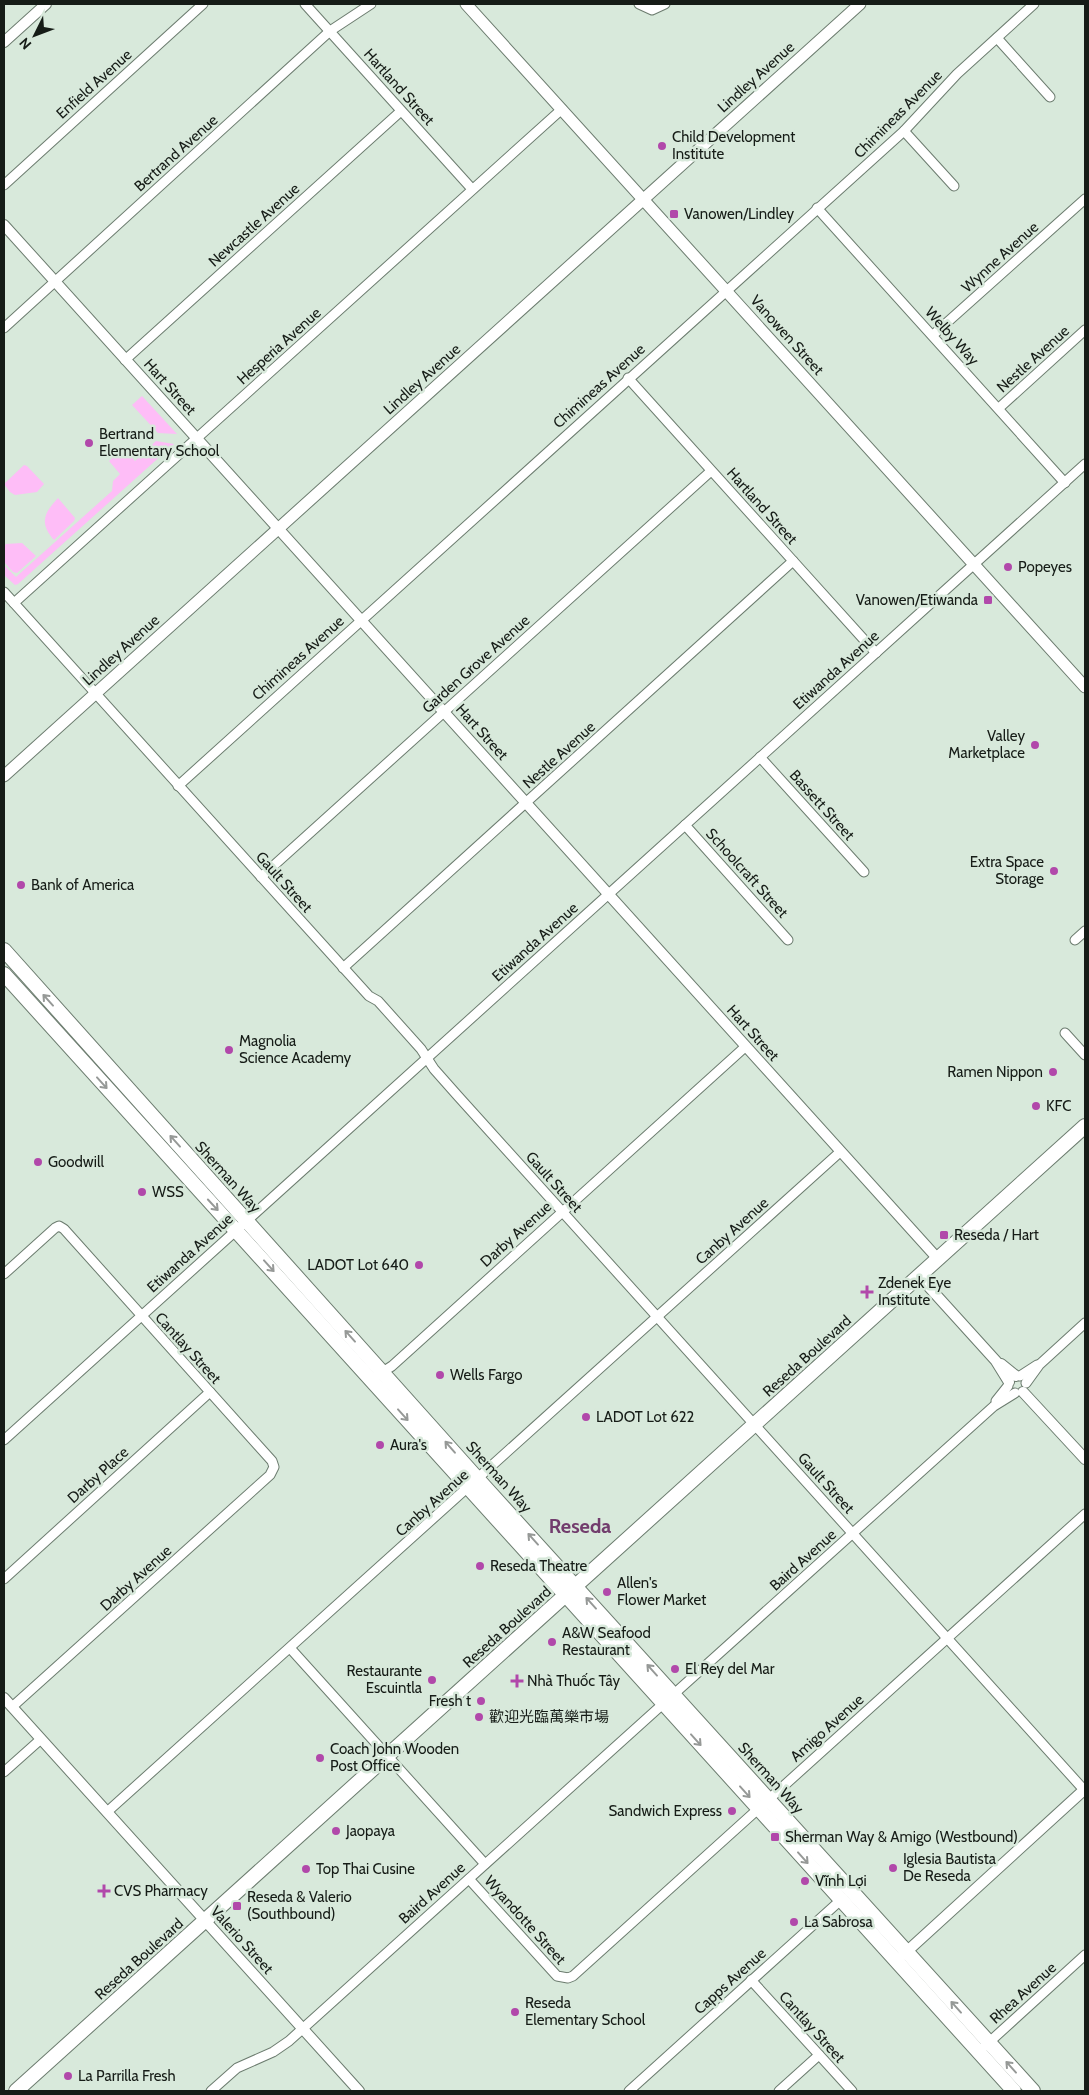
<svg xmlns="http://www.w3.org/2000/svg" width="1089" height="2095" font-family="Cabin,'Noto Sans SC',sans-serif">
  <style>
    .green { fill: #febdf7 }
    .lines { fill: none; stroke-linecap: round; stroke-linejoin: round }
    .minor-casing { stroke: #6c7c6f; stroke-width: 11 }
    .tertiary-casing { stroke: #6c7c6f; stroke-width: 12 }
    .secondary-casing { stroke: #6c7c6f; stroke-width: 13 }
    .primary-casing { stroke: #6c7c6f; stroke-width: 16 }
    .minor { stroke: #fff; stroke-width: 9 }
    .tertiary { stroke: #fff; stroke-width: 10 }
    .secondary { stroke: #fff; stroke-width: 11 }
    .primary { stroke: #fff; stroke-width: 14 }
    .oneway { stroke: #969997 }
    .poi-dot { fill: #b148aa; stroke: #d8e9db; stroke-width: 2 }
    .labels { text-anchor: middle; stroke-width: 5; stroke-linejoin: round; paint-order: stroke }
    .street-label { font-size: 15px; fill: #161c17; stroke: #d8e9db }
    .poi-label { font-size: 15px; fill: #161c17; stroke: #d8e9db; text-anchor: start }
    .district-label { font-size: 20px; font-weight: bold; fill: #723d6d; stroke: #d8e9db }
  </style>
  <rect width="100%" height="100%" fill="#d8e9db"/>
  <g class="green">
    <polygon points="142,396 177,434 158,433 132,405"/>
    <polygon points="156,441 174,444 18,584 15,585 4,575 4,565 16,577 112,491 113,481 120,474 109,461 124,448 135,461"/>
    <polygon points="24,465 27,466 44,484 37,492 15,495 10,492 4,484"/>
    <path d="M58,498L75,518L74,521L54,540C39,523 44,513 58,498Z"/>
    <polygon points="22,543 36,556 17,573 13,572 4,562 4,546 6,544"/>
  </g>
  <g class="lines">
    <g class="minor-casing">
      <g id="minor">
        <polyline points="305,4 472,189"/>
        <polyline points="639,4 652,10 665,4"/>
        <polyline points="997,38 1050,97"/>
        <polyline points="904,131 954,186"/>
        <polyline points="4,185 203,4"/>
        <polyline points="817,208 1065,483"/>
        <polyline points="4,328 330,31 371,4"/>
        <polyline points="933,335 1085,199"/>
        <polyline points="125,360 401,111"/>
        <polyline points="628,378 876,653"/>
        <polyline points="999,408 1085,330"/>
        <polyline points="4,592 369,996 378,1001 421,1049 434,1069 457,1095 1085,1791"/>
        <polyline points="14,603 562,109"/>
        <polyline points="760,757 864,872"/>
        <polyline points="178,786 904,131 957,74 1034,4"/>
        <polyline points="685,825 788,940"/>
        <polyline points="261,877 711,471"/>
        <polyline points="1075,940 1085,931"/>
        <polyline points="343,968 793,561"/>
        <polyline points="1065,1033 1085,1055"/>
        <polyline points="4,1274 55,1228 59,1226 64,1229 272,1461 274,1467 270,1475 12,1707"/>
        <polyline points="378,1375 392,1366 745,1047"/>
        <polyline points="1020,1376 1037,1365"/>
        <polyline points="1026,1383 1039,1365 1085,1323"/>
        <polyline points="996,1401 1008,1386"/>
        <polyline points="4,1440 1085,464"/>
        <polyline points="4,1579 210,1392"/>
        <polyline points="290,1648 485,1864"/>
        <polyline points="674,1694 994,1406 1015,1393"/>
        <polyline points="4,1772 41,1739"/>
        <polyline points="107,1812 840,1152"/>
        <polyline points="469,1879 557,1976 568,1978 573,1976 1085,1514"/>
        <polyline points="751,1980 852,2091"/>
        <polyline points="985,2046 1085,1955"/>
        <polyline points="211,2091 237,2068 273,2052 289,2041 664,1703"/>
        <polyline points="629,2091 843,1898"/>
        <polyline points="779,2091 819,2055"/>
      </g>
    </g>
    <g class="tertiary-casing">
      <g id="tertiary">
        <polyline points="4,42 46,4"/>
        <polyline points="4,225 938,1259"/>
        <polyline points="919,1276 996,1361 1009,1382"/>
        <polyline points="1001,1364 1016,1376"/>
        <polyline points="1023,1392 1085,1459"/>
        <polyline points="4,1698 359,2091"/>
        <polyline points="903,1955 1085,1789"/>
      </g>
    </g>
    <g class="secondary-casing">
      <g id="secondary">
        <polyline points="466,4 1085,687"/>
        <polyline points="4,776 860,4"/>
      </g>
    </g>
    <g class="primary-casing">
      <g id="primary">
        <polyline points="4,950 484,1486 1033,2091"/>
        <polyline points="4,974 1014,2091"/>
        <polyline points="16,2091 1085,1126"/>
      </g>
    </g>
    <use href="#minor" class="minor"/>
    <use href="#tertiary" class="tertiary"/>
    <use href="#secondary" class="secondary"/>
    <use href="#primary" class="primary"/>
  </g>
  <defs><path id="oneway-shaft" d="M-6 0H5M1.5-3L5.5 0L1.5 3" fill="none" stroke-width="1.6" stroke-linecap="round" stroke-linejoin="round" transform="scale(1.25)"/></defs>
  <g class="oneway">
    <use href="#oneway-shaft" transform="translate(48 1000) rotate(-132)"/>
    <use href="#oneway-shaft" transform="translate(102 1083) rotate(48)"/>
    <use href="#oneway-shaft" transform="translate(175 1141) rotate(-132)"/>
    <use href="#oneway-shaft" transform="translate(213 1205) rotate(47)"/>
    <use href="#oneway-shaft" transform="translate(269 1266) rotate(48)"/>
    <use href="#oneway-shaft" transform="translate(350 1336) rotate(-132)"/>
    <use href="#oneway-shaft" transform="translate(403 1415) rotate(48)"/>
    <use href="#oneway-shaft" transform="translate(450 1447) rotate(-131)"/>
    <use href="#oneway-shaft" transform="translate(533 1539) rotate(-132)"/>
    <use href="#oneway-shaft" transform="translate(591 1603) rotate(-132)"/>
    <use href="#oneway-shaft" transform="translate(652 1670) rotate(-132)"/>
    <use href="#oneway-shaft" transform="translate(696 1740) rotate(48)"/>
    <use href="#oneway-shaft" transform="translate(745 1792) rotate(48)"/>
    <use href="#oneway-shaft" transform="translate(803 1858) rotate(48)"/>
    <use href="#oneway-shaft" transform="translate(956 2007) rotate(-132)"/>
    <use href="#oneway-shaft" transform="translate(1011 2067) rotate(-132)"/>
  </g>
  <g class="poi-dot">
    <circle cx="662" cy="146" r="5"/>
    <rect x="669" y="209" width="10" height="10" rx="2.5"/>
    <circle cx="89" cy="443" r="5"/>
    <circle cx="1008" cy="567" r="5"/>
    <rect x="983" y="595" width="10" height="10" rx="2.5"/>
    <circle cx="1035" cy="745" r="5"/>
    <circle cx="1054" cy="871" r="5"/>
    <circle cx="21" cy="885" r="5"/>
    <circle cx="229" cy="1050" r="5"/>
    <circle cx="1053" cy="1072" r="5"/>
    <circle cx="1036" cy="1106" r="5"/>
    <circle cx="38" cy="1162" r="5"/>
    <circle cx="142" cy="1192" r="5"/>
    <rect x="939" y="1230" width="10" height="10" rx="2.5"/>
    <circle cx="419" cy="1265" r="5"/>
    <path d="M864.5 1284.5h5v5h5v5h-5v5h-5v-5h-5v-5h5z"/>
    <circle cx="440" cy="1375" r="5"/>
    <circle cx="586" cy="1417" r="5"/>
    <circle cx="380" cy="1445" r="5"/>
    <circle cx="480" cy="1566" r="5"/>
    <circle cx="607" cy="1592" r="5"/>
    <circle cx="552" cy="1642" r="5"/>
    <circle cx="675" cy="1669" r="5"/>
    <circle cx="432" cy="1680" r="5"/>
    <path d="M514.5 1673.5h5v5h5v5h-5v5h-5v-5h-5v-5h5z"/>
    <circle cx="481" cy="1701" r="5"/>
    <circle cx="479" cy="1717" r="5"/>
    <circle cx="320" cy="1758" r="5"/>
    <circle cx="732" cy="1811" r="5"/>
    <circle cx="336" cy="1831" r="5"/>
    <rect x="770" y="1832" width="10" height="10" rx="2.5"/>
    <circle cx="893" cy="1868" r="5"/>
    <circle cx="306" cy="1869" r="5"/>
    <circle cx="805" cy="1881" r="5"/>
    <path d="M101.5 1883.5h5v5h5v5h-5v5h-5v-5h-5v-5h5z"/>
    <rect x="232" y="1901" width="10" height="10" rx="2.5"/>
    <circle cx="794" cy="1922" r="5"/>
    <circle cx="515" cy="2012" r="5"/>
    <circle cx="68" cy="2076" r="5"/>
  </g>
  <g class="labels">
    <g class="street-label">
      <text transform="translate(756 77) rotate(-42)" y="5">Lindley Avenue</text>
      <text transform="translate(94 84) rotate(-42)" y="5">Enfield Avenue</text>
      <text transform="translate(399 87) rotate(48)" y="5">Hartland Street</text>
      <text transform="translate(898 114) rotate(-45)" y="5">Chimineas Avenue</text>
      <text transform="translate(176 153) rotate(-42)" y="5">Bertrand Avenue</text>
      <text transform="translate(254 225) rotate(-42)" y="5">Newcastle Avenue</text>
      <text transform="translate(1000 257) rotate(-42)" y="5">Wynne Avenue</text>
      <text transform="translate(787 335) rotate(48)" y="5">Vanowen Street</text>
      <text transform="translate(952 336) rotate(48)" y="5">Welby Way</text>
      <text transform="translate(279 346) rotate(-42)" y="5">Hesperia Avenue</text>
      <text transform="translate(1033 359) rotate(-42)" y="5">Nestle Avenue</text>
      <text transform="translate(422 379) rotate(-42)" y="5">Lindley Avenue</text>
      <text transform="translate(599 386) rotate(-42)" y="5">Chimineas Avenue</text>
      <text transform="translate(170 387) rotate(48)" y="5">Hart Street</text>
      <text transform="translate(762 506) rotate(48)" y="5">Hartland Street</text>
      <text transform="translate(121 650) rotate(-42)" y="5">Lindley Avenue</text>
      <text transform="translate(298 658) rotate(-42)" y="5">Chimineas Avenue</text>
      <text transform="translate(476 664) rotate(-42)" y="5">Garden Grove Avenue</text>
      <text transform="translate(836 670) rotate(-42)" y="5">Etiwanda Avenue</text>
      <text transform="translate(482 732) rotate(48)" y="5">Hart Street</text>
      <text transform="translate(559 755) rotate(-42)" y="5">Nestle Avenue</text>
      <text transform="translate(822 805) rotate(48)" y="5">Bassett Street</text>
      <text transform="translate(747 873) rotate(48)" y="5">Schoolcraft Street</text>
      <text transform="translate(284 882) rotate(48)" y="5">Gault Street</text>
      <text transform="translate(535 942) rotate(-42)" y="5">Etiwanda Avenue</text>
      <text transform="translate(753 1033) rotate(48)" y="5">Hart Street</text>
      <text transform="translate(228 1177) rotate(48)" y="5">Sherman Way</text>
      <text transform="translate(554 1182) rotate(48)" y="5">Gault Street</text>
      <text transform="translate(732 1231) rotate(-42)" y="5">Canby Avenue</text>
      <text transform="translate(516 1234) rotate(-42)" y="5">Darby Avenue</text>
      <text transform="translate(190 1253) rotate(-42)" y="5">Etiwanda Avenue</text>
      <text transform="translate(188 1348) rotate(48)" y="5">Cantlay Street</text>
      <text transform="translate(807 1356) rotate(-42)" y="5">Reseda Boulevard</text>
      <text transform="translate(98 1475) rotate(-42)" y="5">Darby Place</text>
      <text transform="translate(499 1477) rotate(48)" y="5">Sherman Way</text>
      <text transform="translate(826 1483) rotate(48)" y="5">Gault Street</text>
      <text transform="translate(432 1503) rotate(-42)" y="5">Canby Avenue</text>
      <text transform="translate(803 1560) rotate(-42)" y="5">Baird Avenue</text>
      <text transform="translate(136 1578) rotate(-42)" y="5">Darby Avenue</text>
      <text transform="translate(507 1627) rotate(-42)" y="5">Reseda Boulevard</text>
      <text transform="translate(827 1728) rotate(-42)" y="5">Amigo Avenue</text>
      <text transform="translate(771 1778) rotate(48)" y="5">Sherman Way</text>
      <text transform="translate(432 1893) rotate(-42)" y="5">Baird Avenue</text>
      <text transform="translate(525 1920) rotate(48)" y="5">Wyandotte Street</text>
      <text transform="translate(242 1940) rotate(48)" y="5">Valerio Street</text>
      <text transform="translate(139 1959) rotate(-42)" y="5">Reseda Boulevard</text>
      <text transform="translate(730 1981) rotate(-42)" y="5">Capps Avenue</text>
      <text transform="translate(1023 1993) rotate(-42)" y="5">Rhea Avenue</text>
      <text transform="translate(812 2027) rotate(48)" y="5">Cantlay Street</text>
    </g>
    <g class="poi-label">
      <text x="672" y="142">Child Development<tspan x="672" dy="17">Institute</tspan></text>
      <text x="684" y="219">Vanowen/Lindley</text>
      <text x="99" y="439">Bertrand<tspan x="99" dy="17">Elementary School</tspan></text>
      <text x="1018" y="572">Popeyes</text>
      <text x="978" y="605" text-anchor="end">Vanowen/Etiwanda</text>
      <text x="1025" y="741" text-anchor="end">Valley<tspan x="1025" dy="17">Marketplace</tspan></text>
      <text x="1044" y="867" text-anchor="end">Extra Space<tspan x="1044" dy="17">Storage</tspan></text>
      <text x="31" y="890">Bank of America</text>
      <text x="239" y="1046">Magnolia<tspan x="239" dy="17">Science Academy</tspan></text>
      <text x="1043" y="1077" text-anchor="end">Ramen Nippon</text>
      <text x="1046" y="1111">KFC</text>
      <text x="48" y="1167">Goodwill</text>
      <text x="152" y="1197">WSS</text>
      <text x="954" y="1240">Reseda / Hart</text>
      <text x="409" y="1270" text-anchor="end">LADOT Lot 640</text>
      <text x="878" y="1288">Zdenek Eye<tspan x="878" dy="17">Institute</tspan></text>
      <text x="450" y="1380">Wells Fargo</text>
      <text x="596" y="1422">LADOT Lot 622</text>
      <text x="390" y="1450">Aura's</text>
      <text x="490" y="1571">Reseda Theatre</text>
      <text x="617" y="1588">Allen's<tspan x="617" dy="17">Flower Market</tspan></text>
      <text x="562" y="1638">A&amp;W Seafood<tspan x="562" dy="17">Restaurant</tspan></text>
      <text x="685" y="1674">El Rey del Mar</text>
      <text x="422" y="1676" text-anchor="end">Restaurante<tspan x="422" dy="17">Escuintla</tspan></text>
      <text x="527" y="1686">Nhà Thuốc Tây</text>
      <text x="471" y="1706" text-anchor="end">Fresh t</text>
      <text x="489" y="1722">歡迎光臨萬樂市場</text>
      <text x="330" y="1754">Coach John Wooden<tspan x="330" dy="17">Post Office</tspan></text>
      <text x="722" y="1816" text-anchor="end">Sandwich Express</text>
      <text x="346" y="1836">Jaopaya</text>
      <text x="785" y="1842">Sherman Way &amp; Amigo (Westbound)</text>
      <text x="903" y="1864">Iglesia Bautista<tspan x="903" dy="17">De Reseda</tspan></text>
      <text x="316" y="1874">Top Thai Cusine</text>
      <text x="815" y="1886">Vĩnh Lợi</text>
      <text x="114" y="1896">CVS Pharmacy</text>
      <text x="247" y="1902">Reseda &amp; Valerio<tspan x="247" dy="17">(Southbound)</tspan></text>
      <text x="804" y="1927">La Sabrosa</text>
      <text x="525" y="2008">Reseda<tspan x="525" dy="17">Elementary School</tspan></text>
      <text x="78" y="2081">La Parrilla Fresh</text>
    </g>
    <g class="district-label">
      <text x="580" y="1533">Reseda</text>
    </g>
  </g>
  <rect width="1089" height="2095" fill="none" stroke="#161c17" stroke-width="10"/>
  <g transform="translate(35 35) rotate(228)" stroke="#d8e9db" stroke-width="4" paint-order="stroke">
  <path d="M0-4L9 19L0 12L-9 19Z" fill="#161c17"/>
  <text y="-8" font-size="14" font-weight="bold" text-anchor="middle" fill="#161c17">N</text>
  </g>
</svg>
